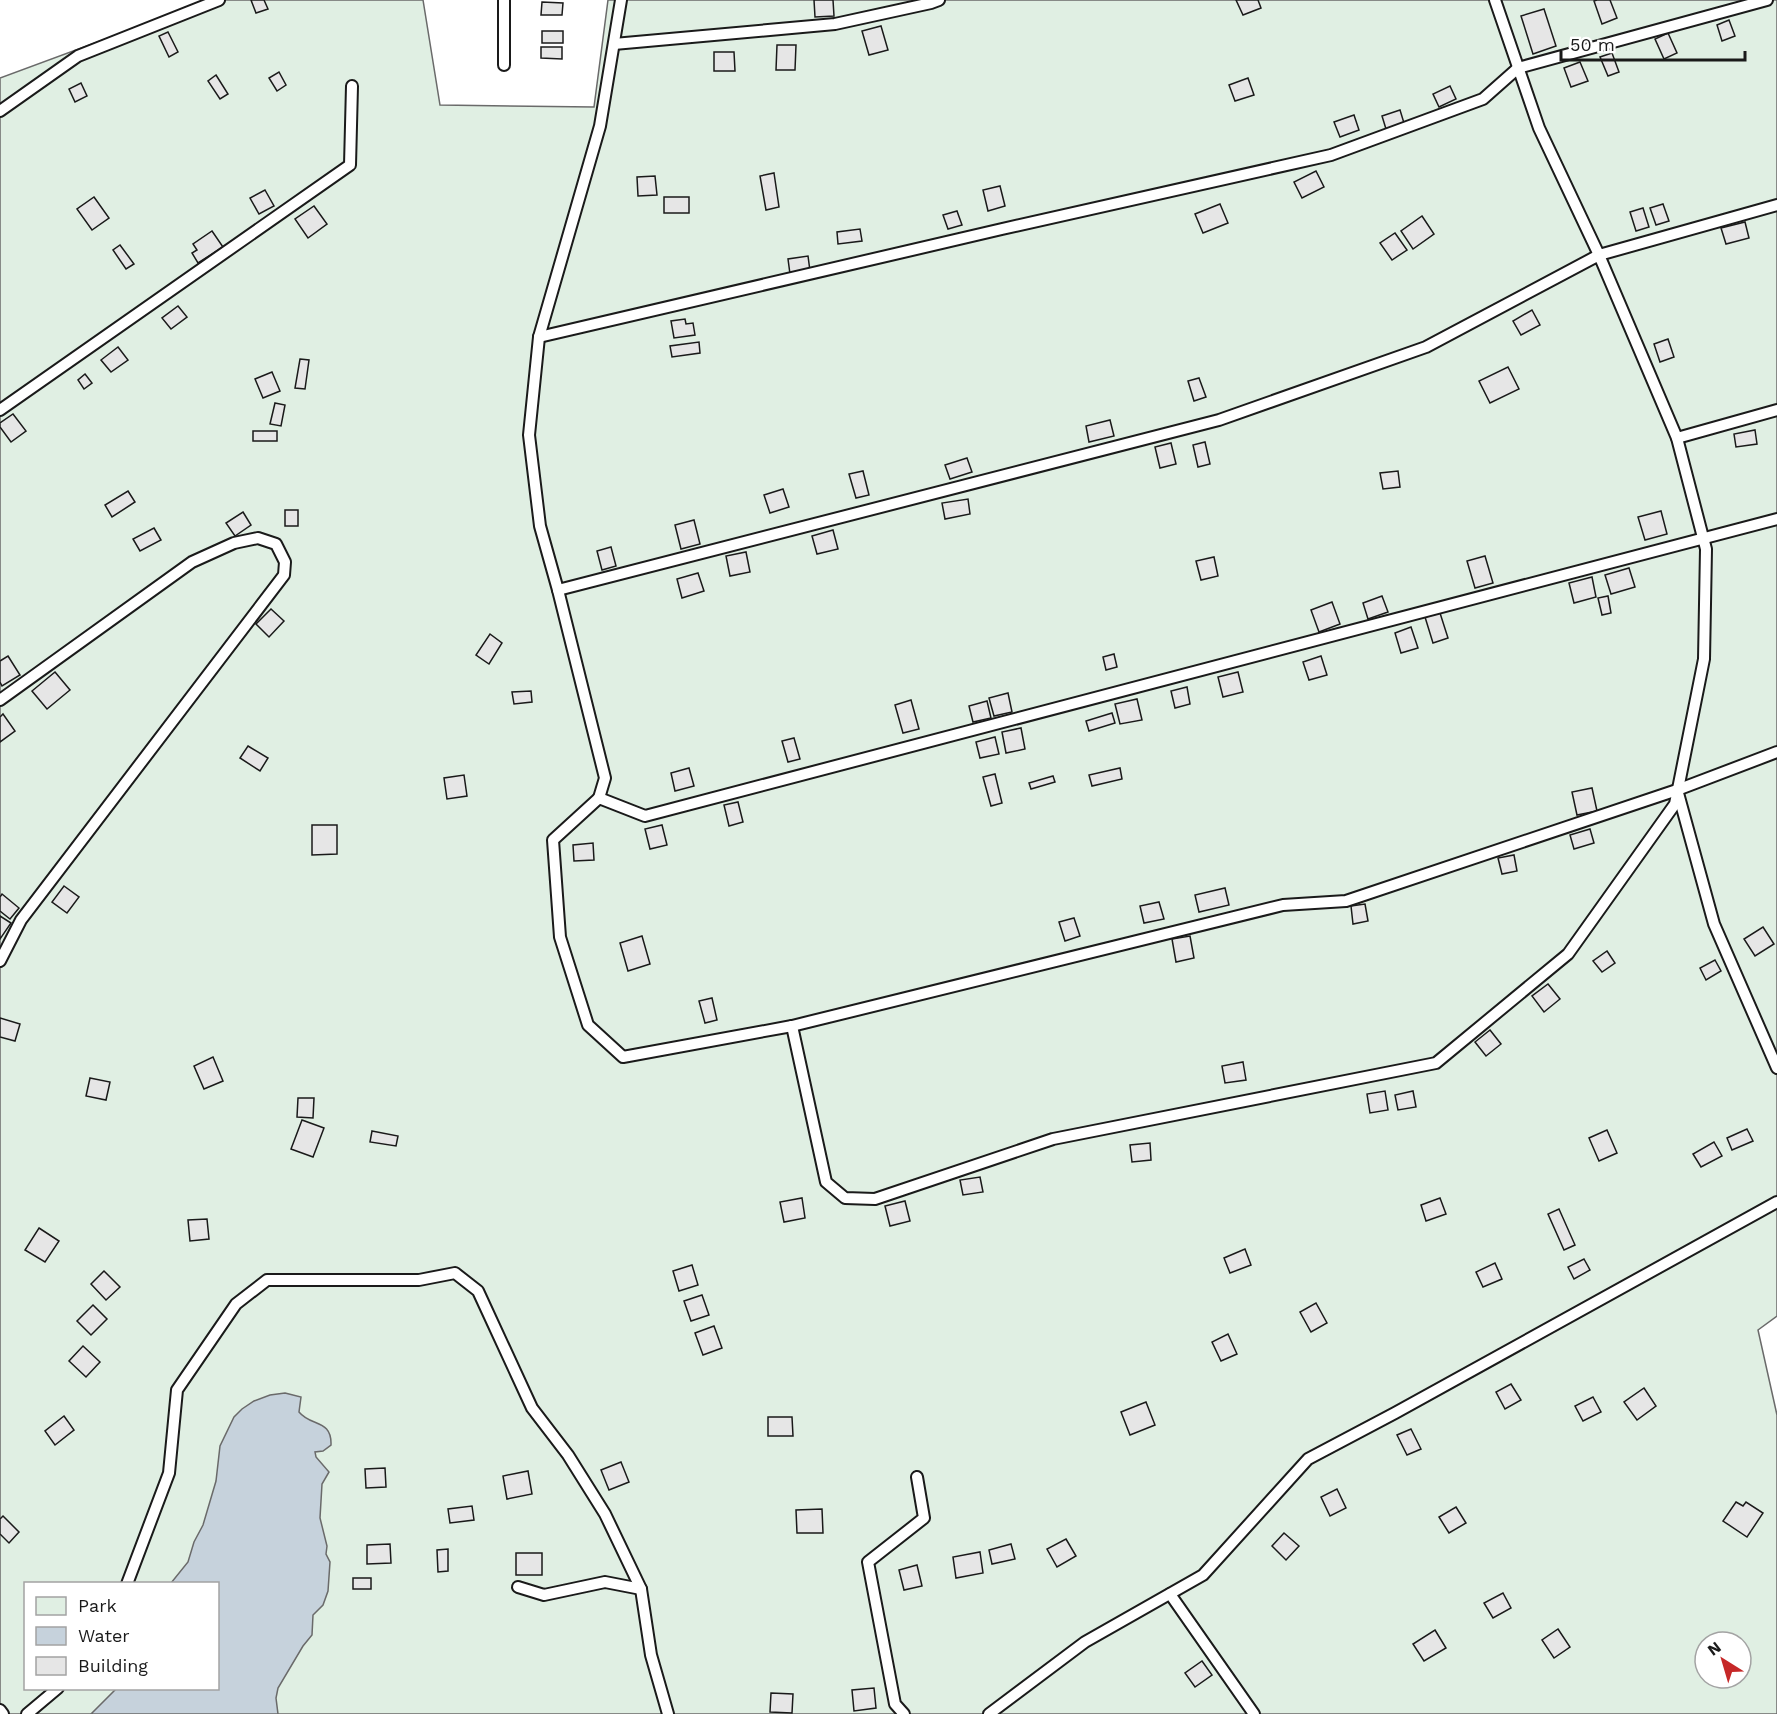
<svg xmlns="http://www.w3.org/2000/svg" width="1777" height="1714" font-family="'Work Sans',sans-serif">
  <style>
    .green { fill: #e0efe3; stroke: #6a6a6a; stroke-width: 1.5; fill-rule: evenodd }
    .water { fill: #c6d2dc; stroke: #6a6a6a; stroke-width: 1.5 }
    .building { fill: #e6e6e6; stroke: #1a1a1a; stroke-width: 1.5 }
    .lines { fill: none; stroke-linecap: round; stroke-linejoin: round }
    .lane-casing { stroke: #1a1a1a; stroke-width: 14 }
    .lane { stroke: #fff; stroke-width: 10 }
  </style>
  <rect width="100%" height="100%" fill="#fff"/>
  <path class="green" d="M211,0H423L440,105L594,107L608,0H1777V1316L1758,1330L1777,1415V1714H0V78ZM26,1584H218V1688H26ZM1705,1642H1741V1678H1705Z"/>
  <path class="water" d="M285,1393L301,1397L299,1412C311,1427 332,1419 331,1445L323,1451L315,1452L316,1457L329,1472L322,1484L320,1518L327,1546L326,1554L330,1562L328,1591L323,1605L313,1615L312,1635L303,1646L278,1688L276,1698L278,1714H91L116,1689L218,1688V1584L171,1583L188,1562L194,1542L203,1525L216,1481L220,1446L234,1417L242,1409L254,1401L270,1395Z"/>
  <g class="building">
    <polygon points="251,0 264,0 268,9 256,13"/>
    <polygon points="814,0 833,0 834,16 815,17"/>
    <polygon points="1236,0 1258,0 1261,8 1243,15"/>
    <polygon points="1597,0 1610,0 1617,18 1602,24 1594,1"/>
    <polygon points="542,2 563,3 562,15 541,15"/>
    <polygon points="1544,9 1556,46 1533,54 1521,16"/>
    <polygon points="1729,20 1735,36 1722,41 1717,25"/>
    <polygon points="881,26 888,50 869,55 862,31"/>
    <rect x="542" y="31" width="21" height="12"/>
    <polygon points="168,32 178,52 169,57 159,36"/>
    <polygon points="1668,33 1677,53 1664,59 1655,39"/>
    <polygon points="777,45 796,45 795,70 776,70"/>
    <polygon points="541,47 562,47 562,59 541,58"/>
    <polygon points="714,52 734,52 735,71 714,71"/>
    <polygon points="1612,53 1619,72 1608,76 1600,57"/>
    <polygon points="1580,62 1588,81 1571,87 1564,68"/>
    <polygon points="279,72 286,85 277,91 269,78"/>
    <polygon points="216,75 228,94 220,99 208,81"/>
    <polygon points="1248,78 1254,95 1235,101 1229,85"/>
    <polygon points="81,83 87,96 75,102 69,89"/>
    <polygon points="1450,86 1456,99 1439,107 1433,94"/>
    <polygon points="1400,110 1404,123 1386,129 1382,116"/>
    <polygon points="1354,115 1359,130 1340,137 1334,122"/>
    <polygon points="1316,171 1324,187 1302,198 1294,182"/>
    <polygon points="774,173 779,207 766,210 760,176"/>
    <polygon points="655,176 657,195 638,196 637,177"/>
    <polygon points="1000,186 1005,206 988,211 983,190"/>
    <polygon points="265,190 274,206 259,214 250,198"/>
    <polygon points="94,197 109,218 92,230 77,209"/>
    <rect x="664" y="197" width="25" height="16"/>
    <polygon points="1220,204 1228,223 1203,233 1195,214"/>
    <polygon points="1663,204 1669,221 1656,225 1650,208"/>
    <polygon points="314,206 327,224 308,238 295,219"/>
    <polygon points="1643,208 1649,227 1636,231 1630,212"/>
    <polygon points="957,211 962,225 948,229 943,215"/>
    <polygon points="1422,216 1434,234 1413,249 1401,231"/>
    <polygon points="1745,222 1749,238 1726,244 1721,228"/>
    <polygon points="860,229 862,241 838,244 837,232"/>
    <polygon points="212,231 223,247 198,263 192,253 197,250 193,244"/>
    <polygon points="1395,233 1407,250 1392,260 1380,243"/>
    <polygon points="120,245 134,264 126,269 113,250"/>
    <polygon points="808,256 810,271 790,274 788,259"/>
    <polygon points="178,306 187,317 171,329 162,318"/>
    <polygon points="1532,310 1540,325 1521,335 1513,321"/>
    <polygon points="685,319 686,324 693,323 695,335 674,338 671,321"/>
    <polygon points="1668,339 1674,357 1660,362 1654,344"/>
    <polygon points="699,342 700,353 672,357 670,346"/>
    <polygon points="118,347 128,360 111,372 101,360"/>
    <polygon points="300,359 309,360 305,389 295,388"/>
    <polygon points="1508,367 1519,389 1490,403 1479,381"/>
    <polygon points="272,372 280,391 263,398 255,379"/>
    <polygon points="85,374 92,383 84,389 78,380"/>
    <polygon points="1199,378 1206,397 1194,401 1188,381"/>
    <polygon points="275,403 285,405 281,426 270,424"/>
    <polygon points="13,414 26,431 11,442 0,427 0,423"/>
    <polygon points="1110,420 1114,436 1089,442 1086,426"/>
    <polygon points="1755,430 1757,444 1736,447 1734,434"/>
    <rect x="253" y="431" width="24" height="10"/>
    <polygon points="1205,442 1210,464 1198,467 1193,445"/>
    <polygon points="1171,443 1176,464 1160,468 1155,447"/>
    <polygon points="967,458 972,472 950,479 945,465"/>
    <polygon points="863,471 869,495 856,498 849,474"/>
    <polygon points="1398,471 1400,487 1383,489 1380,473"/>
    <polygon points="783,489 789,507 770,513 764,495"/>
    <polygon points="128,491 135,502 112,517 105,505"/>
    <polygon points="968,499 970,514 945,519 942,503"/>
    <rect x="285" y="510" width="13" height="16"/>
    <polygon points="1661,511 1667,534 1645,540 1638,517"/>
    <polygon points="243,512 251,525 235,536 226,523"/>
    <polygon points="694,520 700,544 681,549 675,525"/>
    <polygon points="154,528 161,540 140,551 133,539"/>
    <polygon points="833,530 838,549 817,554 812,536"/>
    <polygon points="611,547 616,566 602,570 597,551"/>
    <polygon points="746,552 750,572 730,576 726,556"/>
    <polygon points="1485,556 1493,583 1475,588 1467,561"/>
    <polygon points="1214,557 1218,576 1201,580 1196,561"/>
    <polygon points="1629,568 1635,587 1611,594 1605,575"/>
    <polygon points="698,573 704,591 682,598 677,579"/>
    <polygon points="1592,577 1596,597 1574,603 1569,583"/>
    <polygon points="1382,596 1388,612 1368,619 1363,603"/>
    <polygon points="1608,596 1611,613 1602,615 1598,598"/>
    <polygon points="1332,602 1340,624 1319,632 1311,610"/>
    <polygon points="271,609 284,621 269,637 256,624"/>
    <polygon points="1440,613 1448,638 1433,643 1425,617"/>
    <polygon points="1411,627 1418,648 1401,653 1395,633"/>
    <polygon points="490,634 502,643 489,664 476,655"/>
    <polygon points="1114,654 1117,667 1106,670 1103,657"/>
    <polygon points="8,656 20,675 2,686 0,682 0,661"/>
    <polygon points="1321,656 1327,675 1309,680 1303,662"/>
    <polygon points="55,672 70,690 47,709 32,691"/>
    <polygon points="1238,672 1243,692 1223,697 1218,677"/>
    <polygon points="1187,687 1190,704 1175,708 1171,691"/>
    <polygon points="531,691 532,702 514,704 512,692"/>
    <polygon points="1008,693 1012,712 994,716 989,698"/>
    <polygon points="1137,699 1142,720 1120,724 1115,704"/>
    <polygon points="911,700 919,729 903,733 895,705"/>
    <polygon points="987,701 991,718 973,722 969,706"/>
    <polygon points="1112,713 1115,723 1089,731 1086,721"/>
    <polygon points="3,714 15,731 0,742 0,717"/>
    <polygon points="1021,728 1025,749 1006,753 1002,732"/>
    <polygon points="995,737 999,754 980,758 976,742"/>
    <polygon points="794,738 800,759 788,762 782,741"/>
    <polygon points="248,746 268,758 260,771 240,758"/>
    <polygon points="689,768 694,786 675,791 671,773"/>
    <polygon points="1120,768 1122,779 1092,786 1089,775"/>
    <polygon points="995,774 1002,803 991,806 983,777"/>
    <polygon points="464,775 467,796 447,799 444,778"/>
    <polygon points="1053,776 1055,782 1031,789 1029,783"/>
    <polygon points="1592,788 1597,811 1577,815 1572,792"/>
    <polygon points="738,802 743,822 729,826 724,805"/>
    <polygon points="312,825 337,825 337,854 312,855"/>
    <polygon points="662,825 667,845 650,849 645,829"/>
    <polygon points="1590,829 1594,843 1574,849 1570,835"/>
    <polygon points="593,843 594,860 574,861 573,845"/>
    <polygon points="1514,855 1517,871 1502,874 1498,858"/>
    <polygon points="64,886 79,897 67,913 52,902"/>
    <polygon points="1225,888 1229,905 1199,912 1195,895"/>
    <polygon points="2,894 19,908 10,919 0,911 0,897"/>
    <polygon points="1159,902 1164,919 1144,923 1140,906"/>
    <polygon points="1365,904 1368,921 1353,924 1351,906"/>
    <polygon points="0,916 11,923 0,939"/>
    <polygon points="1074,918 1080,936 1065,941 1059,922"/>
    <polygon points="1763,927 1774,944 1755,956 1744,939"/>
    <polygon points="642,936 650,964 628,971 620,943"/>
    <polygon points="1190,936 1194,958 1176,962 1172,939"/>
    <polygon points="1607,951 1615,963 1602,972 1593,961"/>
    <polygon points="1715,960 1721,971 1706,980 1700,968"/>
    <polygon points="1548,984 1560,999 1544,1012 1532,996"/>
    <polygon points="712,998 717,1020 705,1023 699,1001"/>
    <polygon points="0,1018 20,1024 15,1041 0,1037"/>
    <polygon points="1490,1030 1501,1044 1486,1056 1475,1042"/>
    <polygon points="213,1057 223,1081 204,1089 194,1066"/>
    <polygon points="1243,1062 1246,1080 1225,1083 1222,1066"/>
    <polygon points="90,1078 110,1082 106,1100 86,1096"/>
    <polygon points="1385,1091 1388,1110 1370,1113 1367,1094"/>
    <polygon points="1413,1091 1416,1107 1398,1110 1395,1095"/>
    <polygon points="298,1098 314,1098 313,1118 297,1117"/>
    <polygon points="302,1120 324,1128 313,1157 291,1149"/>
    <polygon points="1747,1129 1753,1141 1732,1150 1727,1138"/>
    <polygon points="1607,1130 1617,1153 1599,1161 1589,1138"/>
    <polygon points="372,1131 398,1136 396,1146 370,1142"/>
    <polygon points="1714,1142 1722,1156 1701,1167 1693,1154"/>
    <polygon points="1150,1143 1151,1160 1132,1162 1130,1145"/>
    <polygon points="980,1177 983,1192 963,1195 960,1180"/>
    <polygon points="802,1198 805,1218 784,1222 780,1202"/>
    <polygon points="1440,1198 1446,1214 1426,1221 1421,1205"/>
    <polygon points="905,1201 910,1221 890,1226 885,1206"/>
    <polygon points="1559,1209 1575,1245 1564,1250 1548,1214"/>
    <polygon points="207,1219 209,1239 190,1241 188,1220"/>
    <polygon points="39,1228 59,1241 45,1262 25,1250"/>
    <polygon points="1245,1249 1251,1265 1230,1273 1224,1258"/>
    <polygon points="1584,1259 1590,1270 1574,1279 1568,1267"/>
    <polygon points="1495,1263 1502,1279 1483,1287 1476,1272"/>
    <polygon points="692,1265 698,1285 679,1291 673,1271"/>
    <polygon points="104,1271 120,1287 106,1300 91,1284"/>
    <polygon points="702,1295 709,1315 691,1321 684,1301"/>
    <polygon points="1316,1303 1327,1323 1311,1332 1300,1312"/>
    <polygon points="93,1305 107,1319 91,1335 77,1321"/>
    <polygon points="714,1326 722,1348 703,1355 695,1333"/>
    <polygon points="1228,1334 1237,1354 1221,1361 1212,1342"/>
    <polygon points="83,1346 100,1362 86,1377 69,1361"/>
    <polygon points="1511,1384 1521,1400 1505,1409 1496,1392"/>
    <polygon points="1644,1388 1656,1406 1637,1420 1624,1402"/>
    <polygon points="1593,1397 1601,1412 1583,1421 1575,1406"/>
    <polygon points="1146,1402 1155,1425 1130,1435 1121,1412"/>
    <polygon points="64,1416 74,1430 55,1445 45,1431"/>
    <polygon points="768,1417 792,1417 793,1436 768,1436"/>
    <polygon points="1411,1429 1421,1449 1407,1455 1397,1435"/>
    <polygon points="621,1462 629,1482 609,1490 601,1470"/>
    <polygon points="385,1468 386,1487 366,1488 365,1469"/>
    <polygon points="528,1471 532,1494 507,1499 503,1476"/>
    <polygon points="1337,1489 1346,1508 1330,1516 1321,1497"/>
    <polygon points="1736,1502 1743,1506 1746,1502 1763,1513 1747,1537 1723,1521"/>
    <polygon points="472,1506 474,1520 450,1523 448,1509"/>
    <polygon points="1456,1507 1466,1523 1449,1533 1439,1517"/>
    <polygon points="822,1509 823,1533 797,1533 796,1510"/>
    <polygon points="3,1516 19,1532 9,1543 0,1534 0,1519"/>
    <polygon points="1284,1533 1299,1546 1286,1560 1272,1546"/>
    <polygon points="1066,1539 1076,1556 1057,1567 1047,1549"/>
    <polygon points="390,1544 391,1563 367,1564 367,1545"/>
    <polygon points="1011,1544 1015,1559 992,1564 989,1550"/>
    <polygon points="448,1549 448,1571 438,1572 437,1550"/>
    <polygon points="980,1552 983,1573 956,1578 953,1557"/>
    <rect x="516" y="1553" width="26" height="22"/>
    <polygon points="917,1565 922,1586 904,1590 899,1570"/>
    <rect x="353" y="1578" width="18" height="11"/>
    <polygon points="1503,1593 1511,1608 1493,1618 1484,1603"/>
    <polygon points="1558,1629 1570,1647 1554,1658 1542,1640"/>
    <polygon points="1435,1630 1446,1648 1424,1661 1413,1644"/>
    <polygon points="1202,1661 1212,1675 1195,1687 1185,1673"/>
    <polygon points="874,1688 876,1708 854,1711 852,1690"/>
    <polygon points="771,1693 793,1694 792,1713 770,1712"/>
  </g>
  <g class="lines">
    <g class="lane-casing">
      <g id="lane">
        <polyline points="1495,0 1539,128 1599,255 1777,205"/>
        <polyline points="614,44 835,24 931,3 939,0"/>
        <polyline points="504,65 504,0"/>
        <polyline points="0,111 78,56 219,0"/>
        <polyline points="539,337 1002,229 1331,155 1483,99 1518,68 1767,0"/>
        <polyline points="0,410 350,165 352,86"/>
        <polyline points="1677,438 1777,410"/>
        <polyline points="1777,519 645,816 599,798 553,840 560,937 588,1025 623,1057 792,1026 1283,905 1346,901 1677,790 1777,752"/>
        <polyline points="558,590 1219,420 1426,347 1599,255 1677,438 1706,549 1704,659 1675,804 1568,954 1436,1063 1053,1139 875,1199 845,1198 826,1182 792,1026"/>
        <polyline points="0,700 192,562 234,543 258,538 276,544 285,562 284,575 21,920 0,961"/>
        <polyline points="1678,793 1714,924 1777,1068"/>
        <polyline points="599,798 605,778 558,590 540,526 529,435 539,337 600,126 621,0"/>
        <polyline points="127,1584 169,1473 177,1390 236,1304 267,1280 419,1280 455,1273 478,1291 532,1408 568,1455 605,1514 641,1589 651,1655 668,1714"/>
        <polyline points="518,1587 544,1595 605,1582 641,1589"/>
        <polyline points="1170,1594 1254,1714"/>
        <polyline points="0,1710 3,1714"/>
        <polyline points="27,1714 58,1688"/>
        <polyline points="904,1714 895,1704 868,1562 924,1518 917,1477"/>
        <polyline points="989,1714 1085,1642 1203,1575 1308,1459 1395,1413 1777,1202"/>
      </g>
    </g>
    <use href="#lane" class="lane"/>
  </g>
  <rect x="24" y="1582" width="195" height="108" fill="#ffffff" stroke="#a3a3a3" stroke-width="1.5"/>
  <rect x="36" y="1597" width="30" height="18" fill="#e0efe3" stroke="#a3a3a3" stroke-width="1.5"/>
  <text x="78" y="1612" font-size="18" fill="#1a1a1a">Park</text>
  <rect x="36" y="1627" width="30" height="18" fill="#c6d2dc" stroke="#a3a3a3" stroke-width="1.5"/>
  <text x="78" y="1642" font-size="18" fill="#1a1a1a">Water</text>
  <rect x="36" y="1657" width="30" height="18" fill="#e6e6e6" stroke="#a3a3a3" stroke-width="1.5"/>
  <text x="78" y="1672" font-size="18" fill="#1a1a1a">Building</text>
  <g transform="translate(1723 1660) rotate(323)"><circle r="28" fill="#ffffff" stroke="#a3a3a3" stroke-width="1.5"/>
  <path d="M0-4.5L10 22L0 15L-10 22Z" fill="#c62828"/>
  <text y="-9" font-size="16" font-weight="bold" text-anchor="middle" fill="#1a1a1a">N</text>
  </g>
  <path d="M1561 51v9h184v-9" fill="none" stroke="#1a1a1a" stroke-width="3"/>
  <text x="1570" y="51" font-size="18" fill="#1a1a1a" stroke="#ffffff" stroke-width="4.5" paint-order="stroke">50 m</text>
</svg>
